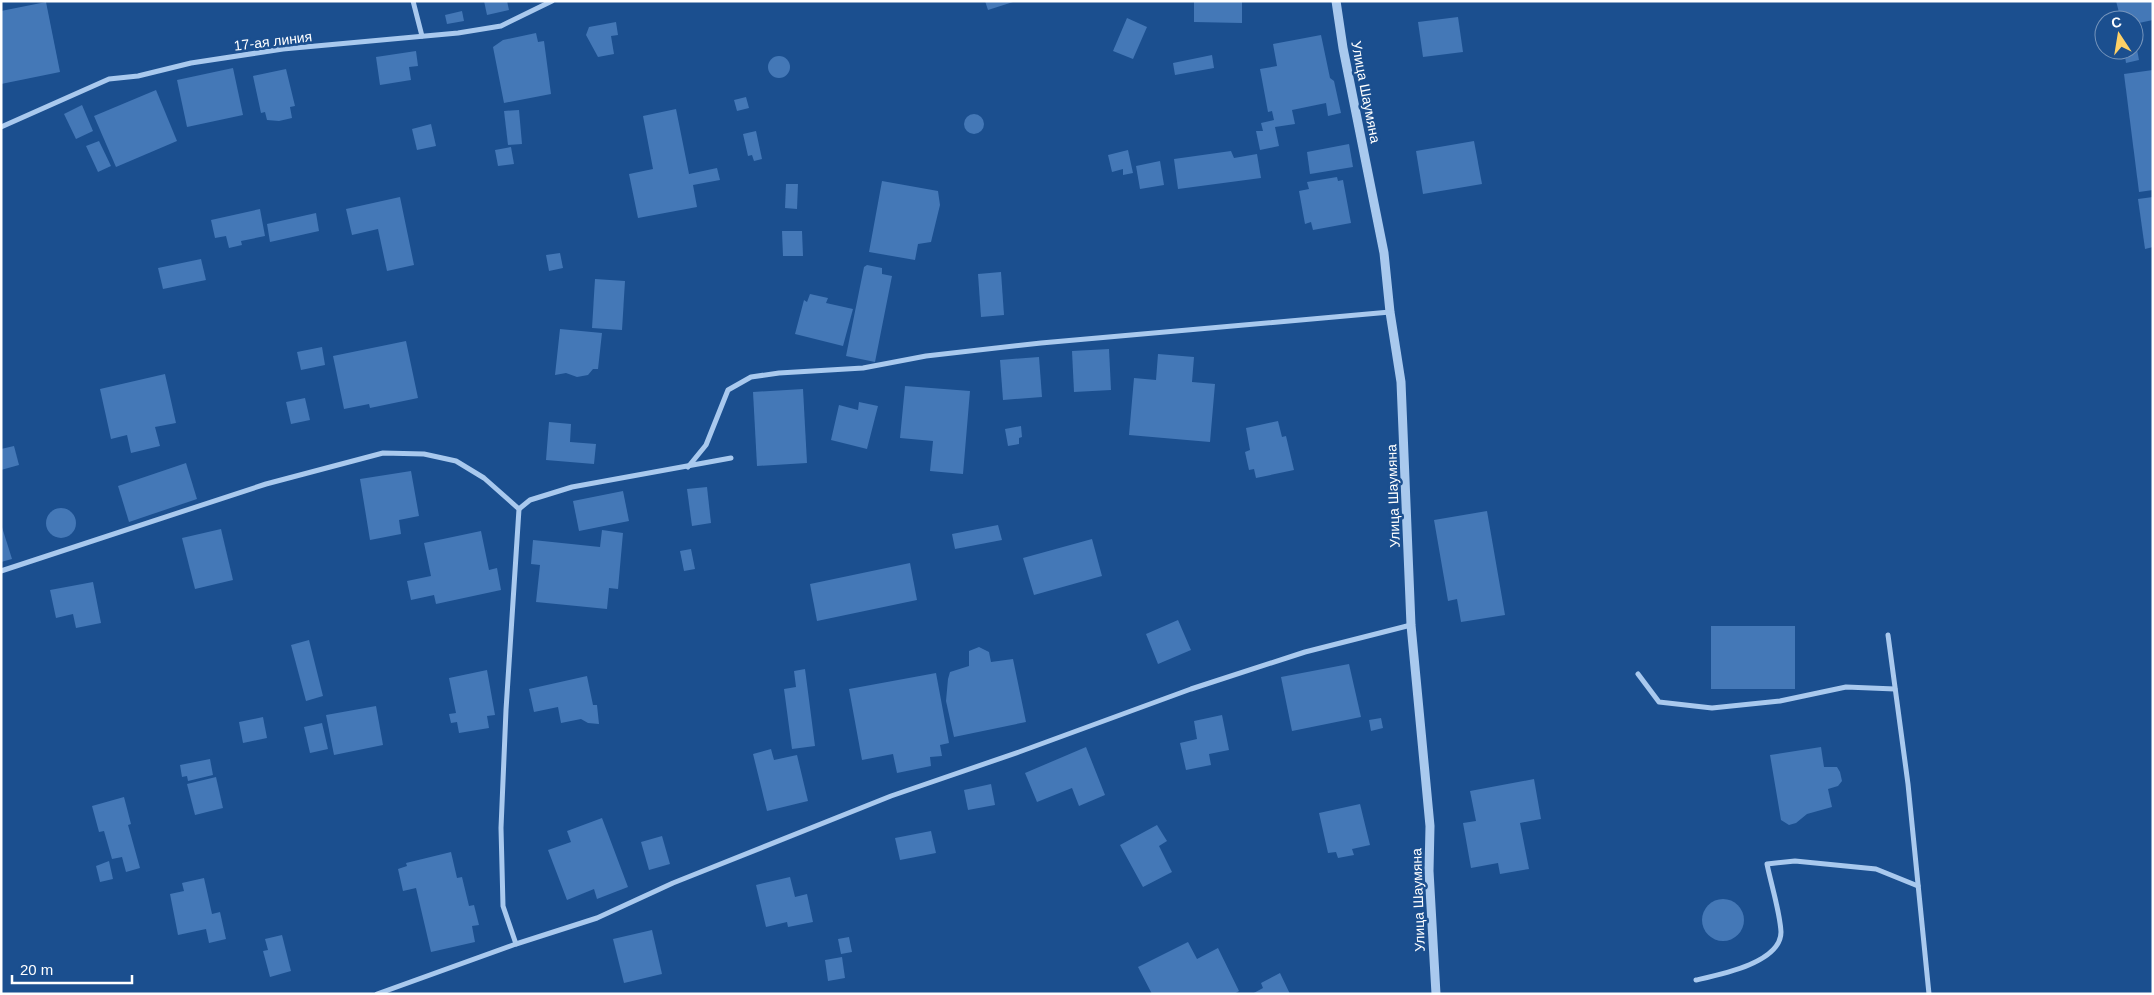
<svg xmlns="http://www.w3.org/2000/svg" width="2154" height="995" font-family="Helvetica,sans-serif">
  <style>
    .building { fill: #4478b7 }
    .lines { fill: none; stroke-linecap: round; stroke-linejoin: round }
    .minor { stroke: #a9c9ee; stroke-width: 5 }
    .tertiary { stroke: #a9c9ee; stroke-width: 9 }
    .labels { text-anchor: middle; stroke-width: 5; stroke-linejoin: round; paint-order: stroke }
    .street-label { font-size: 14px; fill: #fff; stroke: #1b4f8f }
  </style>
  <rect width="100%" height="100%" fill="#1b4f8f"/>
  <g class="building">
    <polygon points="484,1 507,1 509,10 487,15"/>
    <polygon points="985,1 1013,1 1013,2 988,10"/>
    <polygon points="1194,1 1242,1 1242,23 1194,22"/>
    <polygon points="2116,1 2153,1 2153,20 2134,24 2134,20 2121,20"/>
    <polygon points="46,2 60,72 1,84 1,11"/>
    <polygon points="462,11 464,21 447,24 445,15"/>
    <polygon points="1458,17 1463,52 1423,57 1418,22"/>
    <polygon points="1127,18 1147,27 1133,59 1113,51"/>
    <polygon points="616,22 618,35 611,36 614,54 598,57 586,35 589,27"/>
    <polygon points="536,33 538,42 544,41 551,94 504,103 493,47 503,40"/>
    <polygon points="1321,35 1330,78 1334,81 1341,113 1328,116 1326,103 1292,110 1295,124 1275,127 1279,146 1260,150 1256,131 1263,131 1261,123 1274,120 1272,111 1268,112 1260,69 1277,66 1273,44"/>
    <polygon points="2135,39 2139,60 2126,63 2124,50 2134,50"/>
    <polygon points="416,51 418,66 409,67 411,80 380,85 376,57"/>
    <polygon points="1212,55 1214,68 1175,75 1173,63"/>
    <circle cx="779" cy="67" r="11"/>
    <polygon points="233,68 243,115 187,127 177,80"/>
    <polygon points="286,69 295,106 290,107 292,118 279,121 267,120 265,112 261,113 253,76"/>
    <polygon points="2153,70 2153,190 2139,192 2124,74"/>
    <polygon points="156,90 177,141 116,167 94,116"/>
    <polygon points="746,97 749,108 737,111 734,100"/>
    <polygon points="82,105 93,131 76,139 64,114"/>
    <polygon points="676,109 689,174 717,168 720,180 693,185 697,207 638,218 629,174 653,169 643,116"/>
    <polygon points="519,110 522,144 508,145 504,111"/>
    <circle cx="974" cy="124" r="10"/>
    <polygon points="431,124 436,146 417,150 412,129"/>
    <polygon points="756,131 762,159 754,161 752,155 748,156 743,134"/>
    <polygon points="99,141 111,166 98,172 86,146"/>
    <polygon points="1474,141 1482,184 1423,194 1416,151"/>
    <polygon points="1349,144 1353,167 1310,174 1307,152"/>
    <polygon points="511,147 514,164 498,166 495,150"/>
    <polygon points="1128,150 1133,173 1123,175 1123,169 1112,172 1108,155"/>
    <polygon points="1231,151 1234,158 1257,154 1261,178 1178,189 1174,159"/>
    <polygon points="1160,161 1164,185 1140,189 1136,166"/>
    <polygon points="1337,177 1338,181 1343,180 1351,223 1313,230 1311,222 1305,224 1299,191 1309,189 1307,182"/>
    <polygon points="882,181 938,191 940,205 931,242 918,244 915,260 869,252"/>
    <polygon points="786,184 798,184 797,209 785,208"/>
    <polygon points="400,197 414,265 387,271 378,229 352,235 346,209"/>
    <polygon points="2153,197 2153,247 2145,249 2138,199"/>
    <polygon points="260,209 265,236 241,241 242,245 229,248 226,236 215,238 211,220"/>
    <polygon points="316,213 319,231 270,242 267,224"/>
    <polygon points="782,231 802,231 803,256 783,256"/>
    <polygon points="560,253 563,268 549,271 546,255"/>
    <polygon points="201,259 206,280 163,289 158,268"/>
    <polygon points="867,265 882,268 882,274 892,276 875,362 846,356 864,267"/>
    <polygon points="1001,272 1004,315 981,317 978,274"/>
    <polygon points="595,279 625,281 622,330 592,328"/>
    <polygon points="810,294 828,298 826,303 853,309 843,346 795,334 804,300 807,302"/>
    <polygon points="560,329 602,333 598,369 593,369 588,375 577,377 566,373 555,375"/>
    <polygon points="406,341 418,398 370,408 369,404 344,409 333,356"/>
    <polygon points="322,347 325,365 301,370 297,352"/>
    <polygon points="1109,349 1111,390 1074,392 1072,351"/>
    <polygon points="1158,354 1194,357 1192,382 1215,384 1210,442 1129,435 1134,378 1156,380"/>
    <polygon points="1039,357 1042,397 1003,400 1000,360"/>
    <polygon points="165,374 176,423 155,427 160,446 131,453 127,435 111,439 100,389"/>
    <polygon points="905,386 970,391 963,474 930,471 933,441 900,438"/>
    <polygon points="803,389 807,463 757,466 753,392"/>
    <polygon points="305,398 310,420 291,424 286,402"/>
    <polygon points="859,402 878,406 867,449 831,440 839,405 858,410"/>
    <polygon points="1278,421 1282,437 1286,436 1294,470 1256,478 1254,469 1249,470 1245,452 1250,450 1246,428"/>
    <polygon points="549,422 571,424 570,442 596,444 594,464 546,460"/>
    <polygon points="1021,426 1022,437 1019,438 1019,444 1008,446 1005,429"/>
    <polygon points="14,446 19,465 1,470 1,449"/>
    <polygon points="186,463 197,499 129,522 118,486"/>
    <polygon points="411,471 419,516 399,520 401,534 370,540 360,479"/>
    <polygon points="707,487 711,523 692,526 687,489"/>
    <polygon points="623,491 629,521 579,531 573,501"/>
    <circle cx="61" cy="523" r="15"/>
    <polygon points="1487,511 1505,615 1461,622 1457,599 1448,601 1434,520"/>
    <polygon points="1,524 12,559 1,562"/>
    <polygon points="998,525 1002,540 955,549 952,534"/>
    <polygon points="221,529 233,580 195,589 182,538"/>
    <polygon points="602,530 623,533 618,589 609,588 607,609 536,602 540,565 531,564 533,540 600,547"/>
    <polygon points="481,531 489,570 497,568 501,590 436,604 434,595 411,600 407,581 431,576 424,543"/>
    <polygon points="1092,539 1102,576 1034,595 1023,558"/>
    <polygon points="691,549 695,569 684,571 680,551"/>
    <polygon points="910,563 917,600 817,621 810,584"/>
    <polygon points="93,582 101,623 76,628 73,614 56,618 50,590"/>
    <polygon points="1178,620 1191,650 1158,664 1146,634"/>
    <rect x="1711" y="626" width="84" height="63"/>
    <polygon points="309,640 323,696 306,701 291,645"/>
    <polygon points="979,647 989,652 991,662 1013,659 1026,722 954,737 946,701 948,679 950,672 969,666 969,651"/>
    <polygon points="1349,664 1361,717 1292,731 1281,677"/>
    <polygon points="805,669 815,746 792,749 784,689 796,687 794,671"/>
    <polygon points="487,670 495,715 487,716 489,728 459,733 457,722 451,723 449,714 456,713 449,678"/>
    <polygon points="936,673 949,743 940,745 942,756 930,757 931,766 897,773 893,754 862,760 849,689"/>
    <polygon points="587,676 593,705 597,705 599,724 588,723 581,719 561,723 558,707 534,712 529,689"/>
    <polygon points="376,706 383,745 334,755 326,715"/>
    <polygon points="1222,715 1229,750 1209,754 1211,765 1186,770 1180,743 1197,739 1194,721"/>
    <polygon points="263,717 267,738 243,743 239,722"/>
    <polygon points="1381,718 1383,728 1371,731 1369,720"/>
    <polygon points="322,723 328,749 310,753 304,727"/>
    <polygon points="1086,747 1105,795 1079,806 1072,788 1037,802 1025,773"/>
    <polygon points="1821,747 1824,767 1837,767 1840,772 1842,781 1838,786 1828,789 1832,807 1807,814 1796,823 1789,825 1781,820 1770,755"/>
    <polygon points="771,749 774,760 797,755 808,801 767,811 753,754"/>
    <polygon points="210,759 213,775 188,781 187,776 182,777 180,765"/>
    <polygon points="216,777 223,808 195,815 187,784"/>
    <polygon points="1534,779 1541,819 1520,823 1529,869 1500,874 1498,863 1471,868 1463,823 1476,821 1470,791"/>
    <polygon points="991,784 995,805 968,810 964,790"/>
    <polygon points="124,797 131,824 128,825 140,868 126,872 122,857 112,859 104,831 99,832 92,806"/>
    <polygon points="1360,804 1370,845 1352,849 1354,855 1338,858 1336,852 1328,853 1319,813"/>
    <polygon points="602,818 628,887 597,899 594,889 567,900 548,850 571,842 567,831"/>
    <polygon points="1157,825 1167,841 1159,846 1172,872 1143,887 1120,845"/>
    <polygon points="931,831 936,853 900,860 895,838"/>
    <polygon points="662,836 670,864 649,870 641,842"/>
    <polygon points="451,852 457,878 462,877 469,906 474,905 479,925 472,926 475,942 431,952 416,888 403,891 398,869 407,866 406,863"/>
    <polygon points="109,861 113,879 100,882 96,866"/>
    <polygon points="790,877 795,897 807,894 813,922 788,927 787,922 766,927 756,885"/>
    <polygon points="204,878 212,914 220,912 226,939 209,943 206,929 178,935 170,894 184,891 182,883"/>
    <circle cx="1723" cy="920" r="21"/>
    <polygon points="652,930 662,974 624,983 613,939"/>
    <polygon points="282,935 291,971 270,977 263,951 268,950 265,939"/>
    <polygon points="849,937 852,952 841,954 838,939"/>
    <polygon points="1188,942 1197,959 1218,948 1239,991 1234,994 1152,994 1138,967"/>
    <polygon points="842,957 845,978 828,981 825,960"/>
    <polygon points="1280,973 1290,994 1252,994 1263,988 1261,983"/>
  </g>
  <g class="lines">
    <g class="minor">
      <polyline points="413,1 422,36"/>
      <polyline points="1,127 109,79 138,76 191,63 283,49 458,33 501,26 552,1"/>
      <polyline points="688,467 706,445 728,390 751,377 779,373 863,368 926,356 1041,343 1390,312"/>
      <polyline points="519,509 530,500 572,487 731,458"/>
      <polyline points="1,571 266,484 383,453 424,454 456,461 484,478 519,509 506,710 501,828 503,906 516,944"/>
      <polyline points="1888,635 1908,784 1929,994"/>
      <polyline points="1638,674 1659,702 1712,708 1780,701 1846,687 1895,689"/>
      <path d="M1696,980C1719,975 1781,963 1781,932C1780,912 1771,884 1767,864L1795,861L1876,869L1918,886"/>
      <polyline points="377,994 516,944 597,918 673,883 891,796 1019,752 1191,689 1305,652 1411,625"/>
    </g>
    <polyline class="tertiary" points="1336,1 1343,48 1384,253 1390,312 1401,382 1411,625 1430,826 1429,871 1436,994"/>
  </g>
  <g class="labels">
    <g class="street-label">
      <text transform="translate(273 41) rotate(-7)" y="5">17-ая линия</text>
      <text transform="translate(1366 92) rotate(79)" y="5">Улица Шаумяна</text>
      <text transform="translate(1393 496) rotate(-92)" y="5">Улица Шаумяна</text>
      <text transform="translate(1418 900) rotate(-92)" y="5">Улица Шаумяна</text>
    </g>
  </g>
  <rect width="2154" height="995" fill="none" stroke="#ffffff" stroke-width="5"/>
  <g transform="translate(2119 35) rotate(348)"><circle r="24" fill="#1b4f8f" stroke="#7695bc"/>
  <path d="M0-4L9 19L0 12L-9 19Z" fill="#ffd166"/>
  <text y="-8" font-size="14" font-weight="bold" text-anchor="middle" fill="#ffffff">С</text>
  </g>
  <path d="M12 975v8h120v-8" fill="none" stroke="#ffffff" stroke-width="2.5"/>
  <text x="20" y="975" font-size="15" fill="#ffffff" stroke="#1b4f8f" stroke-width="4" paint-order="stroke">20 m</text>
</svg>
